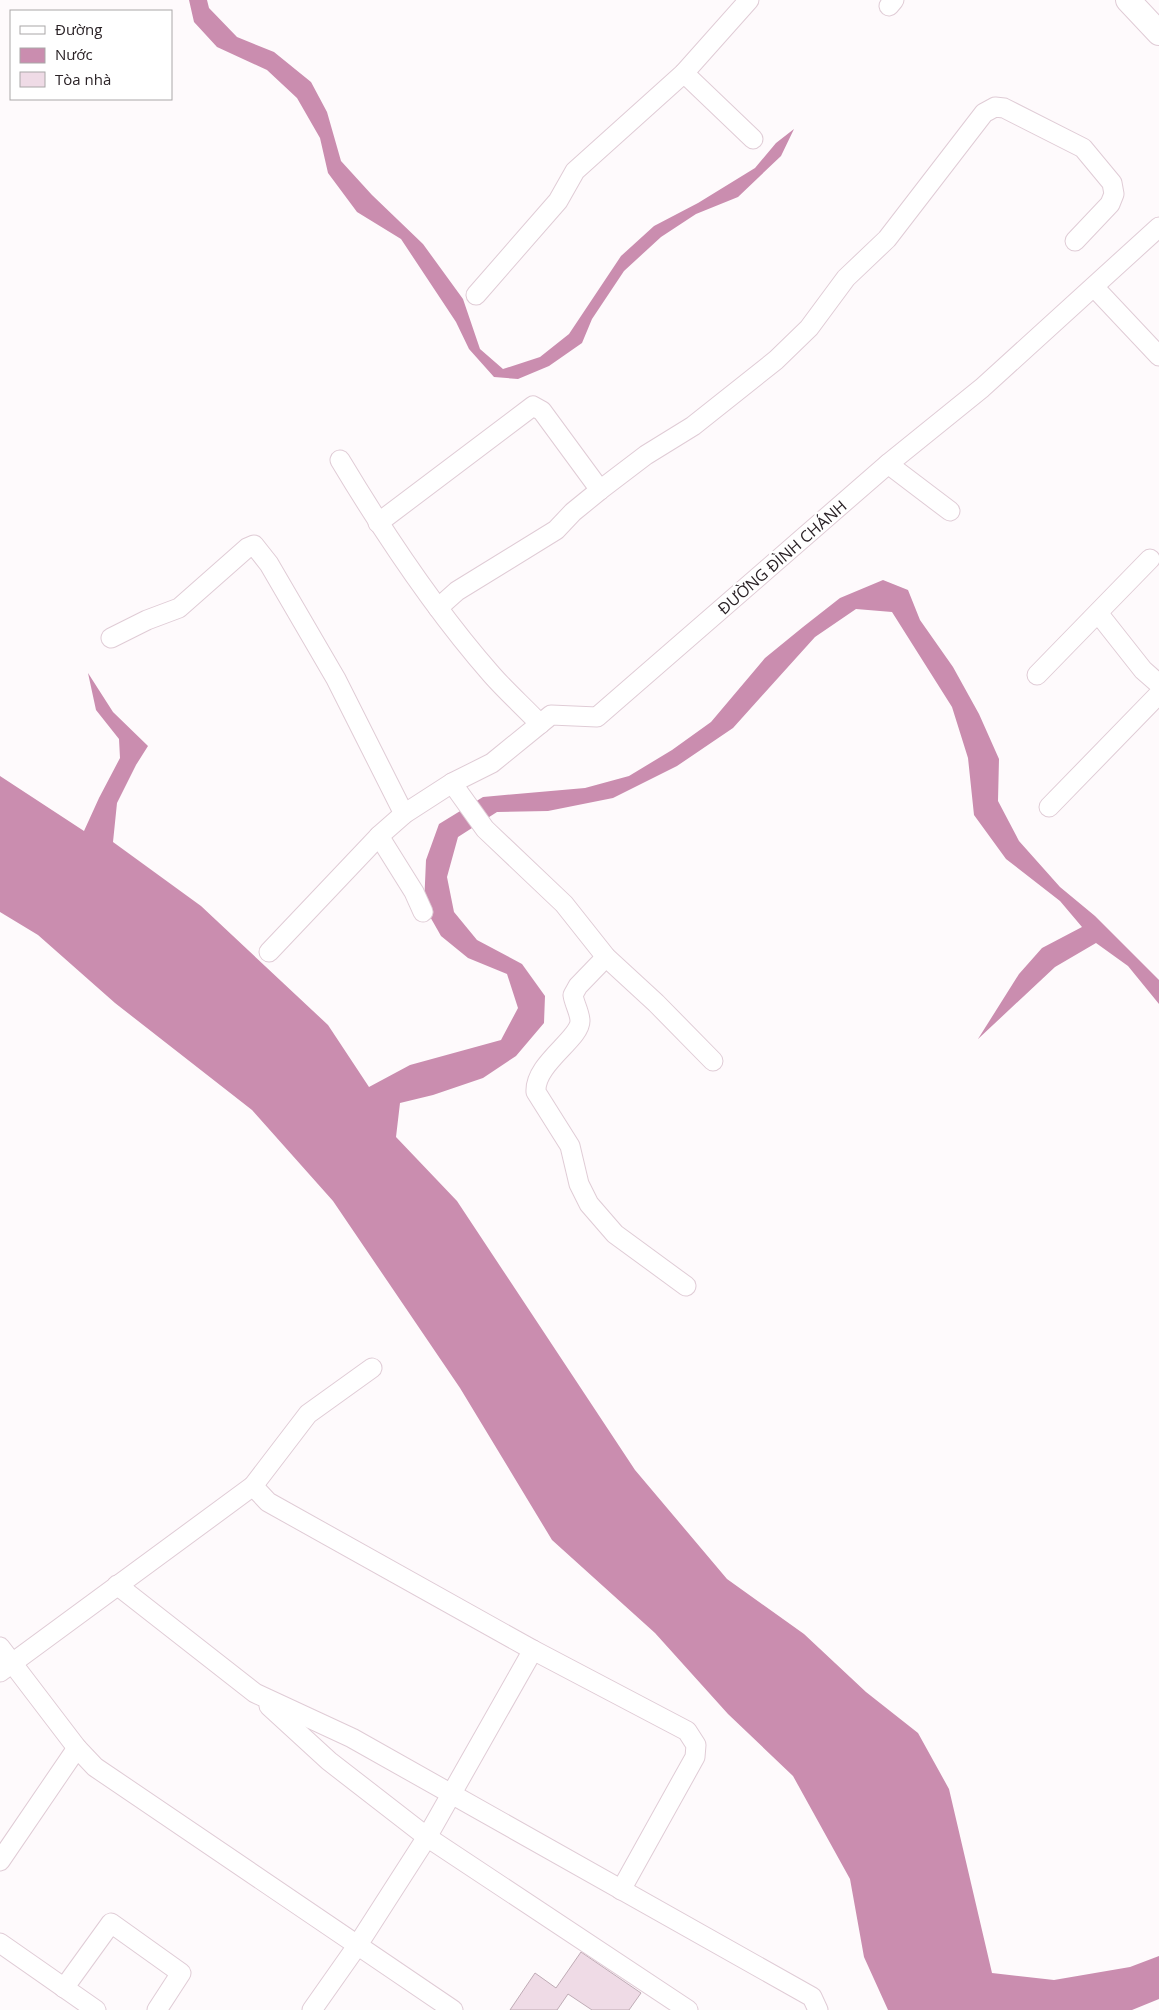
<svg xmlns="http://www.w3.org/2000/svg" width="1159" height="2010" font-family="'Open Sans',sans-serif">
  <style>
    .water { fill: #ca8daf }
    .building { fill: #efdbe6; stroke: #bfabb5 }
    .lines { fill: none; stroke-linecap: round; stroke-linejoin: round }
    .minor-casing { stroke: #e0ccd6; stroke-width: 21 }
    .major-casing { stroke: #e0ccd6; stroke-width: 26 }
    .minor { stroke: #fff; stroke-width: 19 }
    .major { stroke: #fff; stroke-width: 24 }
    .labels { text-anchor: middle; stroke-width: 4.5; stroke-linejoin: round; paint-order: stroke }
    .street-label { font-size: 16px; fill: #2a2226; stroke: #fff }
  </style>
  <rect width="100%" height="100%" fill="#fefafc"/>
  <g class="water">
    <polygon points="189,0 207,0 209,8 237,37 274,52 311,82 327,112 341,161 372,195 423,244 463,299 480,349 503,369 540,357 569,334 621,256 654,226 698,203 755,168 776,143 794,129 781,156 738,197 696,214 661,237 624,271 592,319 582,343 549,366 518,379 494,377 469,349 456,322 401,239 357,212 328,173 320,138 297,98 267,70 217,47 194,22"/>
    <polygon points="883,580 908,590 920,620 953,667 979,714 999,759 998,801 1019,841 1060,887 1095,916 1159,980 1159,1004 1128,966 1096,943 1055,967 978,1039 1019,974 1042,948 1082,927 1060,901 1006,859 974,815 968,758 952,707 892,612 856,609 815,637 733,728 677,766 613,798 548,811 497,812 458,837 447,877 454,912 477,940 522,964 545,996 544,1023 516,1056 483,1078 433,1095 400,1103 396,1137 457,1201 635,1470 727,1579 804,1634 866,1692 918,1733 949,1789 992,1973 1054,1980 1130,1967 1159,1956 1159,1999 1132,2010 888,2010 864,1957 850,1879 793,1776 728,1714 655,1633 552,1540 460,1388 333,1201 252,1110 115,1003 38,935 0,912 0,776 84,831 99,798 120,758 119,739 96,710 88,673 113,712 148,746 136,765 117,803 113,842 201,906 328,1025 369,1087 410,1065 501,1040 518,1008 507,974 468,958 441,936 424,906 426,860 439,824 483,797 585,788 629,776 672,750 711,722 765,658 803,627 840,598"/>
  </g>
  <polygon class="building" points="581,1952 641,1993 629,2010 592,2010 568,1994 557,2010 510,2010 535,1973 556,1988"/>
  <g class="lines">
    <g class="minor-casing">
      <g id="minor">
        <polyline points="889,6 894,0"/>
        <polyline points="684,73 753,139"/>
        <polyline points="1094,287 1159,356"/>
        <polyline points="476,295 558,201 575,171 684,73 749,0"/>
        <path d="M340,460C385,535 434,609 492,675C507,692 524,707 540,724"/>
        <polyline points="888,464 950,511"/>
        <polyline points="378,523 533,406 542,411 600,490"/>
        <polyline points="438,608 457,591 556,530 573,512 600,490 646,455 693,426 776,360 809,328 846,278 887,239 984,113 995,107 1004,108 1083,148 1112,183 1114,194 1110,204 1075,241"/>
        <polyline points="1098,613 1143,670 1159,684"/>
        <polyline points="111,638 147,620 179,608 247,548 254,545 269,564 336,679 404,814"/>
        <polyline points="1037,675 1150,559"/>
        <polyline points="452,783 485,829 564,904 606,957 656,1003 713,1061"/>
        <polyline points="1049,807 1159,694"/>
        <polyline points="379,836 414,892 423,912"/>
        <polyline points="269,952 379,836 404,814 452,783 492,763 551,715 597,717 888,464 982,388 1159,227"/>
        <path d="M606,957L578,986L573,995C574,1003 580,1013 580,1021C580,1039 534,1064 536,1092L570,1146L579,1184L589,1204L615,1234L686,1286"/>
        <polyline points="253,1486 268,1502 533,1650 687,1731 696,1745 695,1757 621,1890"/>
        <polyline points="117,1585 255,1693 352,1738 812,1997 818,2010"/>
        <polyline points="0,1647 77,1748 95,1767 453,2010"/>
        <polyline points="0,1672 253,1486 308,1414 372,1368"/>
        <polyline points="269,1706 329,1761 427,1837 688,2010"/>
        <polyline points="0,1861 77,1748"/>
        <polyline points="0,1943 96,2010"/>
        <polyline points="64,1988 111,1923 181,1973 157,2010"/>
        <polyline points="312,2010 357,1946 427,1837 533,1650"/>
      </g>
    </g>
    <g class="major-casing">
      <polyline id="major" points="1128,0 1159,33"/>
    </g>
    <use href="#minor" class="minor"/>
    <use href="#major" class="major"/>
  </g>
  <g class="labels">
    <g class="street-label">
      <text transform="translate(782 557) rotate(-41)" y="6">ĐƯỜNG ĐÌNH CHÁNH</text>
    </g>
  </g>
  <rect x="10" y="10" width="162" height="90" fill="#ffffff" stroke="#aaa7a8"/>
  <rect x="20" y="26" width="25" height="8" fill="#ffffff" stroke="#aaa7a8"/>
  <text x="55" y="35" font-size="15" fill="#2a2226">Đường</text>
  <rect x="20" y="48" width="25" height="15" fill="#ca8daf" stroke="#aaa7a8"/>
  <text x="55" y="60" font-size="15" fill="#2a2226">Nước</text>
  <rect x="20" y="72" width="25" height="15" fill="#efdbe6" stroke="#aaa7a8"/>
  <text x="55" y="85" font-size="15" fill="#2a2226">Tòa nhà</text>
</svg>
